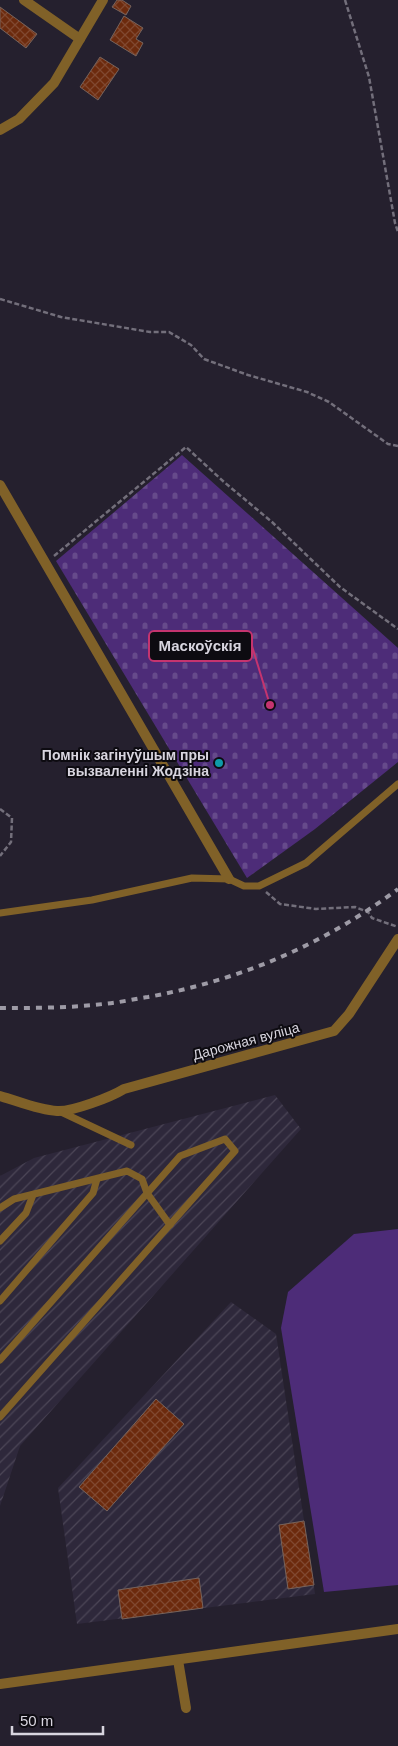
<svg xmlns="http://www.w3.org/2000/svg" width="398" height="1746" font-family="Arial,sans-serif">
  <style>
    .industrial { fill: url(#industrial-furrows) }
    .cemetery { fill: url(#cemetery-stones) }
    .pitch { fill: #4d2c78 }
    .building { fill: url(#building-cross-hatch); stroke: #76635c }
    .lines { fill: none; stroke-linecap: round; stroke-linejoin: round }
    .path { stroke: #736f7b; stroke-width: 2.5; stroke-dasharray: 5 2.5; stroke-linecap: butt }
    .service { stroke: #806128; stroke-width: 7 }
    .minor { stroke: #806128; stroke-width: 10 }
    .tertiary { stroke: #806128; stroke-width: 10 }
    .rail { stroke: #9e9ba6; stroke-width: 4; stroke-dasharray: 6 6; stroke-linecap: butt }
    .culture-dot { fill: #0f9aa8; stroke: #0d0b11; stroke-width: 2 }
    .labels { text-anchor: middle; stroke-width: 4; stroke-linejoin: round; paint-order: stroke }
    .poi-label { font-size: 14px; font-weight: bold; fill: #d8d5df; stroke: #0d0b11; text-anchor: end }
    .street-label { font-size: 14px; fill: #d8d5df; stroke: #0d0b11 }
    .leader { fill: none; stroke: #c5346f; stroke-width: 2 }
    .callout-dot { fill: #c5346f; stroke: #0d0b11; stroke-width: 2 }
    .callout { fill: #0d0b11; stroke: #c5346f; stroke-width: 2 }
    .callout-label { font-size: 15px; text-anchor: middle; font-weight: bold; fill: #d8d5df }
  </style>
  <defs>
    <pattern id="industrial-furrows" width="10" height="10" patternUnits="userSpaceOnUse" patternTransform="scale(1.25)"><rect width="10" height="10" fill="#2e283b"/><path d="M-1 1l2-2M0 10L10 0M9 11l2-2" fill="none" stroke="#4c4657"/></pattern>
    <pattern id="cemetery-stones" width="16" height="16" patternUnits="userSpaceOnUse" patternTransform="scale(1.25)"><rect width="16" height="16" fill="#4d2c78"/><path d="M2 7V4a2 2 0 0 1 4 0v3zM10 15v-3a2 2 0 0 1 4 0v3z" fill="#664a8b"/></pattern>
    <pattern id="building-cross-hatch" width="8" height="8" patternUnits="userSpaceOnUse" patternTransform="scale(1.25)"><rect width="8" height="8" fill="#6c2a0d"/><path d="M0 0l8 8M0 8l8-8" fill="none" stroke="#804830"/></pattern>
  </defs>
  <rect width="100%" height="100%" fill="#25202e"/>
  <g class="industrial">
    <polygon points="275,1095 301,1129 20,1446 0,1506 0,1176 34,1158"/>
    <polygon points="231,1302 276,1334 315,1594 77,1624 58,1488"/>
  </g>
  <polygon class="cemetery" points="182,455 398,648 398,762 315,829 247,878 56,561"/>
  <polygon class="pitch" points="398,1229 398,1585 324,1592 281,1328 288,1292 354,1234"/>
  <g class="building">
    <polygon points="117,0 122,0 131,6 126,15 112,7"/>
    <polygon points="0,7 37,34 26,48 0,28"/>
    <polygon points="124,16 143,28 136,39 143,43 136,56 110,40"/>
    <polygon points="100,57 119,69 98,100 80,87"/>
    <polygon points="156,1399 184,1424 107,1511 79,1487"/>
    <polygon points="304,1521 314,1585 288,1589 279,1525"/>
    <polygon points="199,1578 203,1608 122,1619 118,1590"/>
  </g>
  <g class="lines">
    <g class="path">
      <polyline points="345,0 369,77 395,223 398,232"/>
      <polyline points="0,299 61,317 150,332 169,332 191,345 204,359 248,375 307,392 329,402 388,444 398,446"/>
      <polyline points="54,556 186,447 224,482 272,522 340,587 398,629"/>
      <polyline points="0,809 12,818 11,842 0,856"/>
      <polyline points="266,892 280,904 316,909 355,907 368,912 372,918 398,927"/>
    </g>
    <g class="service">
      <polyline points="0,913 92,900 192,878 229,879 244,886 259,886 306,863 398,784"/>
      <polyline points="59,1111 131,1145"/>
      <polyline points="0,1208 14,1199 127,1171 142,1179 147,1193 170,1225"/>
      <polyline points="0,1241 26,1213 33,1195"/>
      <polyline points="0,1301 93,1193 97,1179"/>
      <polyline points="0,1360 180,1156 225,1139 235,1151 0,1417"/>
    </g>
    <g class="minor">
      <polyline points="24,0 80,39"/>
      <polyline points="0,130 19,119 54,83 103,0"/>
      <polyline points="0,485 229,879"/>
      <path d="M0,1096C18,1101 38,1110 57,1111C72,1112 111,1097 124,1089L334,1031L349,1014L398,939"/>
    </g>
    <g class="tertiary">
      <polyline points="178,1660 186,1708"/>
      <polyline points="0,1684 398,1629"/>
    </g>
    <path class="rail" d="M0,1008C34,1008 69,1008 103,1004C118,1003 133,999 148,997C240,980 323,945 398,889"/>
  </g>
  <circle class="culture-dot" cx="219" cy="763" r="5"/>
  <g class="labels">
    <g class="poi-label">
      <text x="209" y="760">Помнік загінуўшым пры<tspan x="209" dy="16">вызваленні Жодзіна</tspan></text>
    </g>
    <g class="street-label">
      <text transform="translate(246 1041) rotate(-15)" y="5">Дарожная вуліца</text>
    </g>
  </g>
  <path class="leader" d="M270 705L252 646"/>
  <circle class="callout-dot" cx="270" cy="705" r="5"/>
  <rect class="callout" x="149" y="631" width="103" height="30" rx="5"/>
  <g class="callout-label">
    <text x="200" y="651">Маскоўскія</text>
  </g>
  <path d="M12 1726v8h91v-8" fill="none" stroke="#d8d5df" stroke-width="2.5"/>
  <text x="20" y="1726" font-size="15" fill="#d8d5df" stroke="#0d0b11" stroke-width="4" paint-order="stroke">50 m</text>
</svg>
